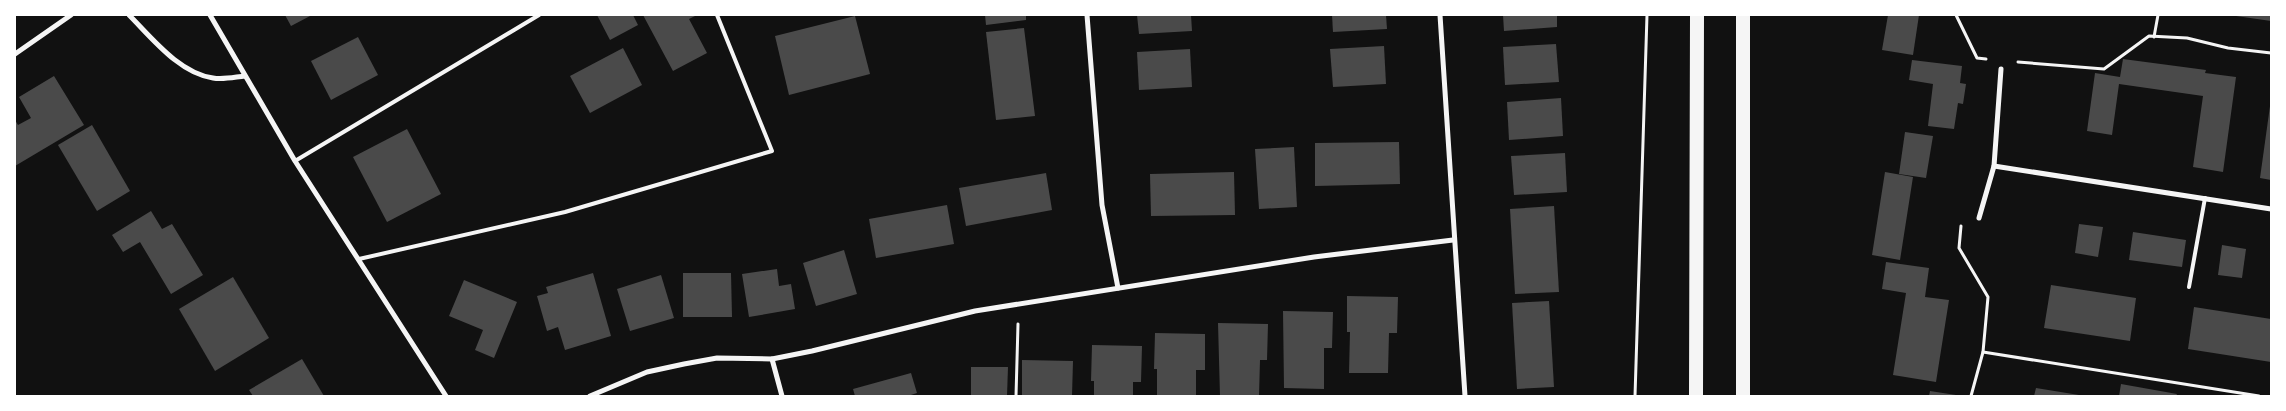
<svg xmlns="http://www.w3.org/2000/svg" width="2286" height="411" font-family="Barlow,sans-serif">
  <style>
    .building { fill: #4a4a4a }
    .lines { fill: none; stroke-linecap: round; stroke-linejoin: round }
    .path { stroke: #f5f5f5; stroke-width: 3 }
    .service { stroke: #f5f5f5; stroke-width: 4 }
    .minor { stroke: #f5f5f5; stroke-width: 5 }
    .trunk { stroke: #f5f5f5; stroke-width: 14 }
  </style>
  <rect width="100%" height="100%" fill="#111"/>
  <g class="building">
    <polygon points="285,15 312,15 291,26"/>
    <polygon points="597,15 633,15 638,25 610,40"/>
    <polygon points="643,15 697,15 689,19 707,53 673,71"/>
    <polygon points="985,15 1026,15 1026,20 986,25"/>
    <polygon points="1137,15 1191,15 1192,31 1139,34"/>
    <polygon points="1332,15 1386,15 1387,29 1333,32"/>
    <polygon points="1503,15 1557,15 1557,27 1504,31"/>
    <polygon points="1888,15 1919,15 1913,55 1882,50"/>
    <polygon points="2236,15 2271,15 2271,21 2236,16"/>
    <polygon points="855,16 870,74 789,95 775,36"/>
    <polygon points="1024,28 1035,116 996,120 986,32"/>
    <polygon points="358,37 378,75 331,100 311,61"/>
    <polygon points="1556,44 1559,82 1505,85 1503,47"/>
    <polygon points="1384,46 1386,84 1333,87 1330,49"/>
    <polygon points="623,48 642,85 590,113 570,76"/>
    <polygon points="1190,49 1192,87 1139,90 1137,52"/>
    <polygon points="2123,59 2206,70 2205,73 2236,77 2223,172 2193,167 2203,96 2119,84 2112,135 2087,131 2095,73 2120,77"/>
    <polygon points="1912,60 1962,66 1960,83 1966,84 1963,104 1958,103 1954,129 1928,126 1933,84 1909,80"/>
    <polygon points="54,76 84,125 15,166 15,120 18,125 31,118 19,97"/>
    <polygon points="1561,98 1563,136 1509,140 1507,102"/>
    <polygon points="2270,106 2271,106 2271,180 2260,178"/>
    <polygon points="92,125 130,191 97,211 58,145"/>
    <polygon points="407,129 441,194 387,222 353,157"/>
    <polygon points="1905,132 1933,136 1926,178 1899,174"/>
    <polygon points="1399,142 1400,184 1315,186 1315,143"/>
    <polygon points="1294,147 1297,207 1259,209 1255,149"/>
    <polygon points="1565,153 1567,192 1514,195 1511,156"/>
    <polygon points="1234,172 1235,215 1151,216 1150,174"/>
    <polygon points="1885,172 1913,177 1900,260 1872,255"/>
    <polygon points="1046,173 1052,210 966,226 959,188"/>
    <polygon points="947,205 954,244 876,258 869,219"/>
    <polygon points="1554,206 1559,292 1515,294 1510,209"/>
    <polygon points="151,211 162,229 172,224 203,275 171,294 140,242 123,252 112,235"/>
    <polygon points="2079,224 2103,227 2098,257 2075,253"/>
    <polygon points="2133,232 2186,240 2182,267 2129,260"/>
    <polygon points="2222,245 2246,249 2242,278 2218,275"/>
    <polygon points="844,250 857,294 816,306 803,263"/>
    <polygon points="1886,262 1929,268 1925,297 1949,300 1936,382 1893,375 1906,293 1882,289"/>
    <polygon points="777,269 779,286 791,284 795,309 749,317 742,274"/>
    <polygon points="593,273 611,336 565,350 558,327 547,331 537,296 548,293 546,287"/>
    <polygon points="683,273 731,273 732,317 683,317"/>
    <polygon points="661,275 674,318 630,331 617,289"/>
    <polygon points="233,277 269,338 215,371 179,309"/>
    <polygon points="464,280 517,302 494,358 475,350 483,330 449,316"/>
    <polygon points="2051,285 2136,298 2130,341 2044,328"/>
    <polygon points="1347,296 1398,297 1397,333 1389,333 1388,373 1349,373 1350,332 1347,332"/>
    <polygon points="1549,301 1554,387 1517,389 1512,303"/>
    <polygon points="2194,307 2271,319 2271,362 2188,349"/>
    <polygon points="1283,311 1333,312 1332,348 1324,348 1324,389 1284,388"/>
    <polygon points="1218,323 1268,324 1267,360 1260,360 1259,396 1220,396"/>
    <polygon points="1155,333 1205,334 1205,370 1196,370 1196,396 1157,396 1157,369 1154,369"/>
    <polygon points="1092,345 1142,346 1141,382 1133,382 1133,396 1094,396 1094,381 1091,381"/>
    <polygon points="302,359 324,396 253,396 249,390"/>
    <polygon points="1022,360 1073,361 1072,396 1022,396"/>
    <polygon points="971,367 1008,367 1007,396 971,396"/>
    <polygon points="911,373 917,393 908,396 855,396 853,389"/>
    <polygon points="2121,384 2177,394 2176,396 2119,396"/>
    <polygon points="2036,388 2079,395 2078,396 2034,396"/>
    <polygon points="1930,391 1956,395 1956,396 1929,396"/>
  </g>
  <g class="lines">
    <g class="path">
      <polyline points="1956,15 1977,58 1986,59"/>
      <polyline points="2154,37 2158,15"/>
      <polyline points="2018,62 2104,69 2149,36 2187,38 2228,48 2271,53"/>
      <polyline points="1961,226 1959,248 1988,297 1983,352 1971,396"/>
      <polyline points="1983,352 2259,396"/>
      <polyline points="1016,396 1018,324"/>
      <polyline points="1635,396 1647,15"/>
    </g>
    <g class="service">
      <polyline points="295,161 539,15"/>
      <polyline points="359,259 565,212 772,151 717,15"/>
      <polyline points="2189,287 2205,198"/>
    </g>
    <g class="minor">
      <path d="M129,15C152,38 179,73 213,78C223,80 235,77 245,76"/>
      <polyline points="210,15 295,161 446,396"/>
      <polyline points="1087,15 1102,205 1118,288"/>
      <polyline points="1440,15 1465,396"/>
      <polyline points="15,54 71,15"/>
      <polyline points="1994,166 2271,209"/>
      <polyline points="1979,218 1994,166 2001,69"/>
      <polyline points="772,359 782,396"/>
      <polyline points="590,396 647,372 684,364 717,358 772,359 812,351 975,311 1314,257 1453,240"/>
    </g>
    <g class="trunk">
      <polyline points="1696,396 1697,15"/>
      <polyline points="1743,396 1743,15"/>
    </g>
  </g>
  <rect width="2286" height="411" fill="none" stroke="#ffffff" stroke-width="32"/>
</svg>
